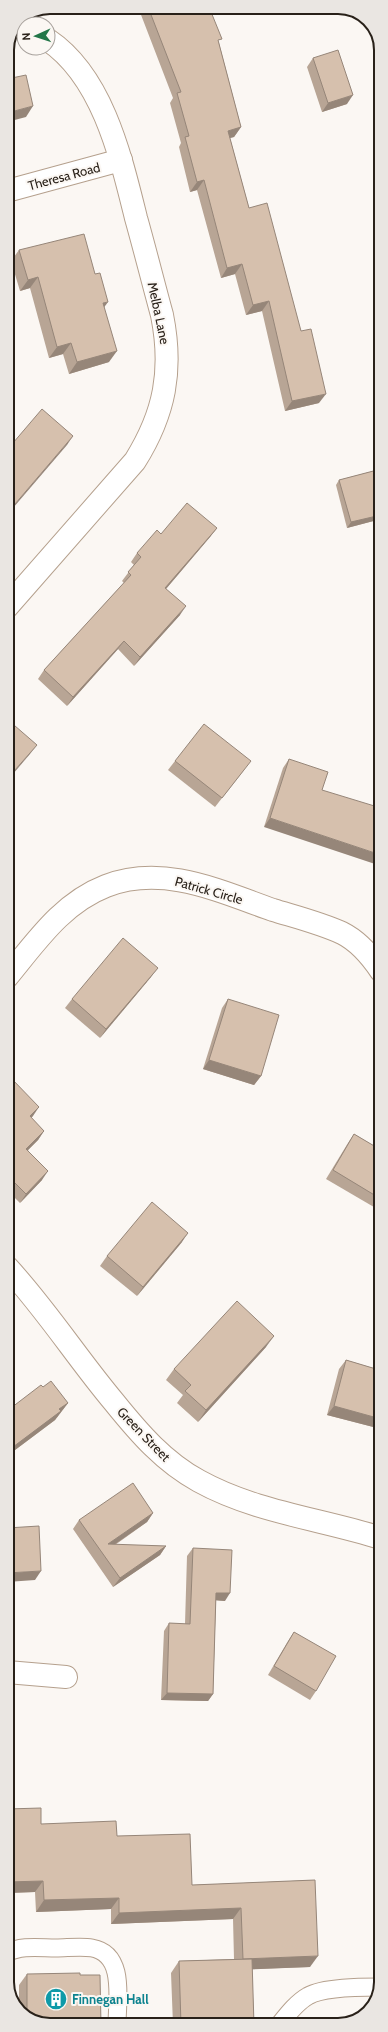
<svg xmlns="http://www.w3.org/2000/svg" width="388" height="2032" font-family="Cabin,sans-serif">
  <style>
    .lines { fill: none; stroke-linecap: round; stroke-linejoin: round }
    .lane-casing { stroke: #b5a08d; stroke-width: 19 }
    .street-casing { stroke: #b5a08d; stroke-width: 24 }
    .secondary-casing { stroke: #b5a08d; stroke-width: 24 }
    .lane { stroke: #fff; stroke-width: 17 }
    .street { stroke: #fff; stroke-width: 22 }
    .secondary { stroke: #fff; stroke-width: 22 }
    .wall { fill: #b8a595 }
    .shaded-wall { fill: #968679 }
    .building { fill: #d6c0ad; stroke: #968679 }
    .labels { text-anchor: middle; stroke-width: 4; stroke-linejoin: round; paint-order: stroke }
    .street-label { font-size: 13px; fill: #292119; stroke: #fbf7f3 }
    .culture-label { font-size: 13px; font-weight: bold; fill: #0d838f; stroke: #fbf7f3; text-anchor: start }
    .rim { fill: none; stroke: #292119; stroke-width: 2 }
  </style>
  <rect width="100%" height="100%" fill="#fbf7f3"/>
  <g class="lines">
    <g class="lane-casing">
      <g id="lane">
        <path d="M7,1953C21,1945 40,1948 56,1948C67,1948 81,1946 92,1948C126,1954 117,2000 117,2025"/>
        <path d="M279,2025C287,2015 297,2002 308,1996C323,1987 362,1987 379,1987"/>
      </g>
    </g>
    <g class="street-casing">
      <g id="street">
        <polyline points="20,19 26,24"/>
        <polyline points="7,191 121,160"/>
        <path d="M7,607L135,461C165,413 173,370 162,315C153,282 145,250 136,218C121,158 103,77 48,40"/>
        <path d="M7,977C36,942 62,903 106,886C163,864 219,891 273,910C296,917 320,923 342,933C358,941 371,956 381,971"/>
        <polyline points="7,1672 66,1677"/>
      </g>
    </g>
    <g class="secondary-casing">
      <path id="secondary" d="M7,1267C46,1309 77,1358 114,1402C139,1433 164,1462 199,1481C255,1512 321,1519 381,1538"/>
    </g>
    <use href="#lane" class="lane"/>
    <use href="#street" class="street"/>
    <use href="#secondary" class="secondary"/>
  </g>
  <g class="wall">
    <polygon points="138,7 192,7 219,43 241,127 234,137 230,138 249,208 319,403 285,411 262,311 246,315 235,274 221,278 197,190 190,192 179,147 181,143 170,103 173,98"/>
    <polygon points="313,58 347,104 322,112 307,67"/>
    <polygon points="19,250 104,307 109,362 69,374 63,354 49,358 30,288 20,291 11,261"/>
    <polygon points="381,469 381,519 347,528 336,485 339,480"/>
    <polygon points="217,528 210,537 166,589 180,615 134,666 118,649 67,706 38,679 44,670 124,583 122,581 134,565 131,562 137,553 161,534"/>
    <polygon points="289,759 322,790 264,827 283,768"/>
    <polygon points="175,761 244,770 215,807 168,770"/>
    <polygon points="151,977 100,1038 65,1008 72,999"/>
    <polygon points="228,999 261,1076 254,1085 203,1069 222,1008"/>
    <polygon points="7,1081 33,1116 31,1118 44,1131 38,1140 28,1150 42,1180 20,1203 7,1190"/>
    <polygon points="354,1134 381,1150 381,1207 379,1210 326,1179 348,1143"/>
    <polygon points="182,1242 137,1296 100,1266 107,1256"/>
    <polygon points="266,1347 198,1422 177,1403 183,1395 166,1380 174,1369"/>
    <polygon points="380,1355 381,1356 381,1429 327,1415 339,1369 346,1360 373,1368 374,1364"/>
    <polygon points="43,1387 68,1403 55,1420 7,1456 7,1411"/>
    <polygon points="153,1513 147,1522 115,1545 166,1546 160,1555 113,1587 73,1529 79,1520"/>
    <polygon points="193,1548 225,1601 216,1600 213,1694 208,1701 161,1700 164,1631 169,1623 185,1624 187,1556"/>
    <polygon points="294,1632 316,1691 310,1700 268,1675 288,1641"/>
    <polygon points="7,1809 41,1824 117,1836 192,1885 315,1880 310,1967 252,1969 254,2025 173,2025 171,1973 179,1961 234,1959 233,1919 111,1924 111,1909 36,1912 35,1892 7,1893"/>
    <polygon points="27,1974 80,1975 45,2025 20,2013 19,2012 19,1985"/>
  </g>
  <g class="shaded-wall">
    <polygon points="353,95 347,104 322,112 328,103"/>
    <polygon points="33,106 26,117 7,122 7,113"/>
    <polygon points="241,127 234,137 221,140 228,131"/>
    <polygon points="204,180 197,190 190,192 197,182"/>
    <polygon points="242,264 235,274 221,278 227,268"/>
    <polygon points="38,277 30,288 20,291 28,280"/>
    <polygon points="269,301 262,311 246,315 253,305"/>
    <polygon points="108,302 100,313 103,303"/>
    <polygon points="71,343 63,354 49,358 57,347"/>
    <polygon points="117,351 109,362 69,374 77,362"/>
    <polygon points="326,394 319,403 285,411 292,401"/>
    <polygon points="73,436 67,445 7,515 9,511"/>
    <polygon points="381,515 381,519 347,528 351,522"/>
    <polygon points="217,528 210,537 159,597 165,588"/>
    <polygon points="186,606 180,615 134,666 140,657"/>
    <polygon points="124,641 118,649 67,706 73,697"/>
    <polygon points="37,745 30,754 7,781 7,779"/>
    <polygon points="270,818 381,855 381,866 264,827"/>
    <polygon points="158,968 151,977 100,1038 106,1029"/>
    <polygon points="209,1060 261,1076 254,1085 203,1069"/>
    <polygon points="39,1107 33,1116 23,1125 30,1116"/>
    <polygon points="44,1131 38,1140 20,1158 26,1149"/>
    <polygon points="48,1171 42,1180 20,1203 26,1194"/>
    <polygon points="188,1233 182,1242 137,1296 143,1287"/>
    <polygon points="274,1336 266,1347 198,1422 206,1410"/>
    <polygon points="68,1403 55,1420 7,1456 13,1447 59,1409"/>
    <polygon points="334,1406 381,1419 381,1429 327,1415"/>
    <polygon points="153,1513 147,1522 102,1553 108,1544"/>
    <polygon points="166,1546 160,1555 113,1587 120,1578"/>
    <polygon points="41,1571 35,1580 7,1582 7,1573"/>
    <polygon points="216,1593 230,1593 225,1601 211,1600"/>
    <polygon points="167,1693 213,1694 208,1701 161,1700"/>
    <polygon points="43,1881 35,1892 7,1893 7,1882"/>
    <polygon points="119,1898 111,1909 36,1912 44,1900"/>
    <polygon points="241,1908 233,1919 111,1924 119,1913"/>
    <polygon points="318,1956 310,1967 235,1970 243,1959"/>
  </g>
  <g class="building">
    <polygon points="148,7 192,7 192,9 196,7 209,7 222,39 218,40 241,127 228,131 249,208 267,203 301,331 311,329 326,394 292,401 269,301 253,305 242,264 227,268 204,180 197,182 185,137 189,136 177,93 181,92"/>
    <polygon points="338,50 353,95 328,103 313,58"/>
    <polygon points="26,75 33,106 7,113 7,79"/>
    <polygon points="84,234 95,274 100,273 108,302 103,303 117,351 77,362 71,343 57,347 38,277 28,280 19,250"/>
    <polygon points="42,409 73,436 9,511 7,510 7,450"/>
    <polygon points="381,469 381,515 351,522 339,480"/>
    <polygon points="187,503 217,528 165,588 186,606 140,657 124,641 73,697 44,670 131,575 128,572 141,557 137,553 157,530 161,534"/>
    <polygon points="7,719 37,745 7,779"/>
    <polygon points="204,724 251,761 222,798 175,761"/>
    <polygon points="289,759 328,772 322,790 381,808 381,855 270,818"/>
    <polygon points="123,938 158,968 106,1029 72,999"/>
    <polygon points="228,999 279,1015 261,1076 209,1060"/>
    <polygon points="11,1078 39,1107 30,1116 44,1131 26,1149 48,1171 26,1194 7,1175 7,1081"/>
    <polygon points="354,1134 381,1150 381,1199 333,1170"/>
    <polygon points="152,1202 188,1233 143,1287 107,1256"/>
    <polygon points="237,1301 274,1336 206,1410 185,1391 191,1385 174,1369"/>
    <polygon points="380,1355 381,1356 381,1419 334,1406 346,1360 376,1369"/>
    <polygon points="51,1381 68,1403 59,1409 61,1411 13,1447 7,1439 7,1411 41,1385 43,1387"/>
    <polygon points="133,1483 153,1513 108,1544 166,1546 120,1578 79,1520"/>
    <polygon points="39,1526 41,1571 7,1573 7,1528"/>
    <polygon points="193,1548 232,1550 230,1593 216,1593 213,1694 167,1693 169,1623 190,1624"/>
    <polygon points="294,1632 336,1656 316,1691 274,1666"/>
    <polygon points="41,1808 41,1824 116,1821 117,1836 190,1834 192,1885 315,1880 318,1956 243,1959 241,1908 119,1913 119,1898 44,1900 43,1881 7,1882 7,1809"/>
    <polygon points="252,1959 254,2025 181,2025 179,1961"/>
    <polygon points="80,1973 80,1975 100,1975 101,2025 45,2025 23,2014 27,2014 27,1974"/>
    <polygon points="351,2021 344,2025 303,2025 303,2023"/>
  </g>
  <defs>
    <g id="building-disc" transform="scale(1.15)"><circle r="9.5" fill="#0f9aa8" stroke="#fbf7f3"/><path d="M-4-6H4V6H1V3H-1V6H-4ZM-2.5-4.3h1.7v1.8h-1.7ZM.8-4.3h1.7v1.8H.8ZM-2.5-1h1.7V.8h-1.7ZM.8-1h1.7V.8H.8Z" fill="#fff"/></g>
  </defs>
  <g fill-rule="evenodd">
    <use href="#building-disc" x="56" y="1999"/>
  </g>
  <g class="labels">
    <g class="street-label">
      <text transform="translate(64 176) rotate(-15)" y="5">Theresa Road</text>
      <text transform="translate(159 313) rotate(78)" y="5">Melba Lane</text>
      <text transform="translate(209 890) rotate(16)" y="5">Patrick Circle</text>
      <text transform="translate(144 1434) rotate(46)" y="5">Green Street</text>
    </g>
    <g class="culture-label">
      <text x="72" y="2004">Finnegan Hall</text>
    </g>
  </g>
  <path d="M0 0H388V2032H0ZM50 14H338A36 36 0 0 1 374 50V1982A36 36 0 0 1 338 2018H50A36 36 0 0 1 14 1982V50A36 36 0 0 1 50 14Z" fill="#eae6e2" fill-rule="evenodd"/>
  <path class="rim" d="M50 14H338A36 36 0 0 1 374 50V1982A36 36 0 0 1 338 2018H50A36 36 0 0 1 14 1982V50A36 36 0 0 1 50 14Z"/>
  <g transform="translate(36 36) rotate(267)"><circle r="19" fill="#fbf7f3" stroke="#a7a19c"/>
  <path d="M0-3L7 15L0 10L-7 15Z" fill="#237648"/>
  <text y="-6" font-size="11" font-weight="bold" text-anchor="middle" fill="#292119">N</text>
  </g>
</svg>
